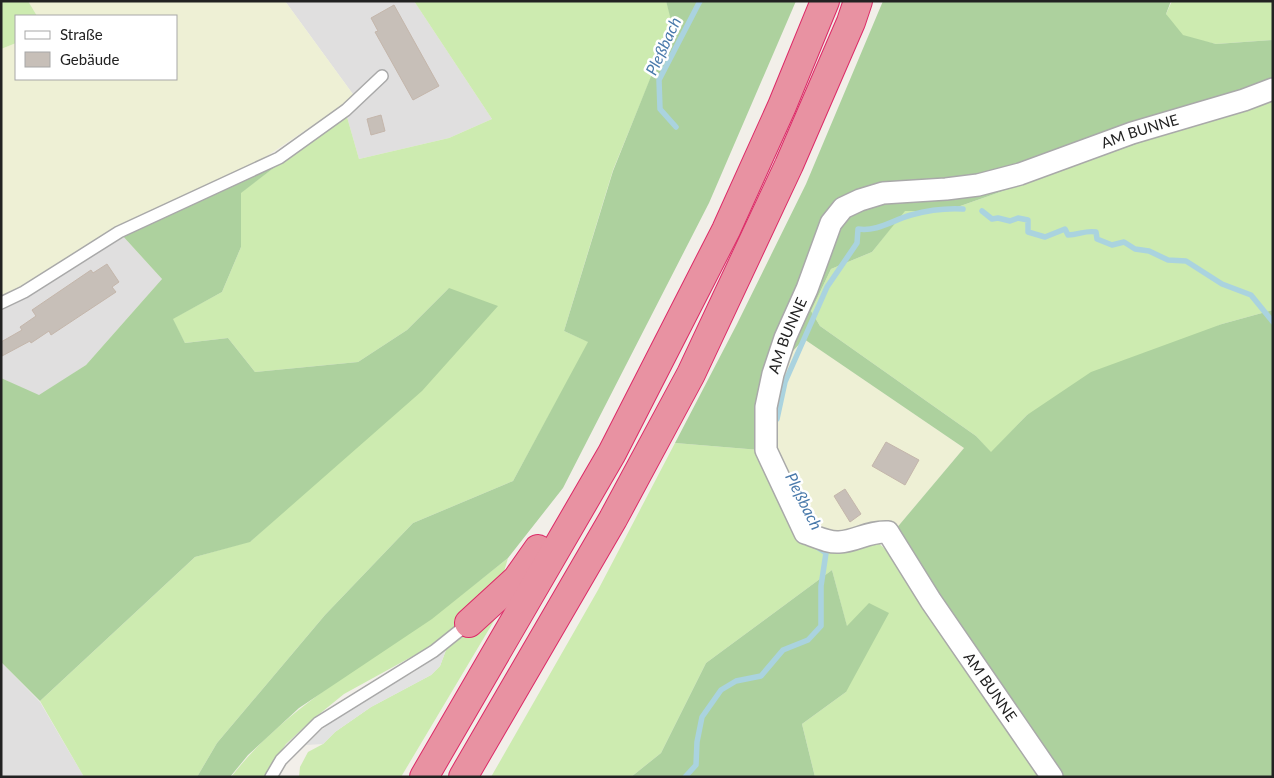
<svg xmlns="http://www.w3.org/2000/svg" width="1274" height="778" font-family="Lato,sans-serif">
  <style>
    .residential { fill: #e0dfdf }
    .farmland { fill: #eef0d5 }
    .grass { fill: #cdebb0 }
    .forest { fill: #add19e }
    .parking { fill: #e2e2e2 }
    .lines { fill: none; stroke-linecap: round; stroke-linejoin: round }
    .stream { stroke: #aad3df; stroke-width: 5.5 }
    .building { fill: #c7bfb8; stroke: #c4b6ab }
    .service-casing { stroke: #a9a9a9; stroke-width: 14 }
    .minor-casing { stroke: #a9a9a9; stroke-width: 24 }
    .motorway-casing { stroke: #dc2a67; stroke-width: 30 }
    .service { stroke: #fff; stroke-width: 11 }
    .minor { stroke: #fff; stroke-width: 21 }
    .motorway { stroke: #e892a2; stroke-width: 28 }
    .labels { text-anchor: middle; stroke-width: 5; stroke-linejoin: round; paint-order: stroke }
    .street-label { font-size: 15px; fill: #222; stroke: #fff }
    .water-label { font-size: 16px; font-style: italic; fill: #4a7aab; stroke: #fff }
  </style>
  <rect width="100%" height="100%" fill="#f2efe9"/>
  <g class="residential">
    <polygon points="285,1 414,1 492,119 449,138 359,159 347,117 355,97"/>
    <polygon points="121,234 162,279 86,365 39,396 1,378 1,311 27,297 67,267"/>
    <polygon points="1,662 40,702 84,777 1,777"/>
  </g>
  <g class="farmland">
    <polygon points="28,1 285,1 355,97 261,160 113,229 20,288 1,296 1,49 16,43 16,79 176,79 176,16 37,16"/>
    <polygon points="803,338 964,448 895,530 851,538 806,531 770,450 779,366"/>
  </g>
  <g class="grass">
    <polygon points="1,1 28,1 37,16 16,16 16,43 1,49"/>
    <polygon points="414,1 666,1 673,24 613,170 564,331 589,342 513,481 413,523 325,615 217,743 197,777 84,777 40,701 195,557 251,541 294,502 449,288 407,330 358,362 255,372 228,338 185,343 172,319 222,292 241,247 240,193 284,160 347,117 359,159 449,138 492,119"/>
    <polygon points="1172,1 1273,1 1273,40 1216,44 1174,35 1166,14"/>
    <polygon points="1273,92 1273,310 1222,324 1027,415 991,453 976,436 820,326 811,311 831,269 872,252 904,211 946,211 1148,140"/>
    <path d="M675,443L760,450L802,535L877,542C894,555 904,579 917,597C961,656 1005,715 1045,777H815L802,724L846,692L847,627L832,570L706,663L661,753L631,777H491L598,590Z"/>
    <path d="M508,558L501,582L471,614L433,645L344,694L312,720L286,744L264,777H231C279,715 347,675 411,632C444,609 476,583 508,558Z"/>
    <polygon points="507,599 401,777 299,777 300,767 308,752 323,744 335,732 371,707 431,675 440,666 446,650"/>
  </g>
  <g class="forest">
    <polygon points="666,1 796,1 709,203 563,488 508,558 432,619 299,708 248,755 230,777 197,777 217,743 325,615 413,523 513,481 588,342 564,331 613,171 672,24"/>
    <polygon points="883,1 1171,1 1166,14 1183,35 1216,44 1273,40 1273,92 1148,140 946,211 905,211 872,252 831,269 811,311 820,326 976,436 991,452 1027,415 1091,372 1222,324 1273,310 1273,777 1058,777 895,530 964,448 804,339 779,366 760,450 675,443 737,324 806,184"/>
    <polygon points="284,160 241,193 241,247 222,292 173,319 185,343 228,338 255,372 358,362 407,330 449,288 498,306 422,391 250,542 195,557 40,701 1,662 1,378 39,395 86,365 162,279 121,234"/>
    <polygon points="832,570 847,626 869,603 889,613 846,692 802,724 815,777 631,777 661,753 706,663"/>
  </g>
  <polygon class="parking" points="446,650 440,666 431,675 371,707 335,732 323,744 306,745 318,733 344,711 414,672"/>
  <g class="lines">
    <g class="stream">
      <polyline points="676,127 660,109 659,80 700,1"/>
      <path d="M982,211L992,219L998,218L1010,221L1018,218L1028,220V232L1045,237L1065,229L1068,235C1079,235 1085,230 1096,232L1097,239L1112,245L1124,242L1135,249L1149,251L1168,260L1186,261L1222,284L1251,295L1273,322"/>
      <path d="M777,419L785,382L827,287L857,243L858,229C877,232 893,220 911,215C929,210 945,208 963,209"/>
      <polyline points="685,777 696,765 697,742 702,717 721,690 736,681 761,676 783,650 808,640 821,626 821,586 826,553 817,547"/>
    </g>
  </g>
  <g class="building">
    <polygon points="394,5 439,86 413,100 375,32 378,31 371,18"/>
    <polygon points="381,115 385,131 371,135 367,119"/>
    <polygon points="107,264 119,282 112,287 116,292 51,335 49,331 31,343 30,341 2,356 1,342 22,330 20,327 36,316 32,310 91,270 93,273"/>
    <polygon points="886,442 919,460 905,485 872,466"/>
    <polygon points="845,489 861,514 850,522 834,496"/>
  </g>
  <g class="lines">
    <g class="service-casing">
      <g id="service">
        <polyline points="1,303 24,292 119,232 279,158 346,110 382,76"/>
        <polyline points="271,777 281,760 318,723 434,651 469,623"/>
      </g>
    </g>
    <g class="minor-casing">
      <g id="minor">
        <path id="s1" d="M1052,777L931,601L888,532C868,531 857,541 839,542C828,543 815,536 805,533L766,450V407L773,374L785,338L807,289L831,223L843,208L860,200L883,193L946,189L978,185L1020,174L1132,133L1244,100L1273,89"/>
      </g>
    </g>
    <g class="motorway-casing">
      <g id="motorway">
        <polyline points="469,623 517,579 538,549"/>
        <polyline points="424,777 612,453 726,230 782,106 825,1"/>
        <polyline points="463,777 613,519 691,374 789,165 851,22 858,1"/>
      </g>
    </g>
    <use href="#service" class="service"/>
    <use href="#minor" class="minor"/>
    <use href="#motorway" class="motorway"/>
  </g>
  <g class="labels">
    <g class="street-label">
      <text dy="5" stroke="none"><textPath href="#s1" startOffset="1039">AM BUNNE</textPath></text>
      <text dy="5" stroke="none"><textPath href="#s1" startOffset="590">AM BUNNE</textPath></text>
      <text transform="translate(990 687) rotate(55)" y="5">AM BUNNE</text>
    </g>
    <g class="water-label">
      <text transform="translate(663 46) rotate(-65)" y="6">Pleßbach</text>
      <text transform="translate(804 501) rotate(63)" y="6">Pleßbach</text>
    </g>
  </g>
  <rect width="1274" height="778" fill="none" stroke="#222222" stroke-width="5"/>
  <rect x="15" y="15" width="162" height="65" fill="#ffffff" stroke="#a7a7a7"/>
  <rect x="25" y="31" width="25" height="8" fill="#ffffff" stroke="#a7a7a7"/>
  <text x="60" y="40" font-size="15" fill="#222222">Straße</text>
  <rect x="25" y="52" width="25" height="15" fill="#c7bfb8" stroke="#a7a7a7"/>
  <text x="60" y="65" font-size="15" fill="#222222">Gebäude</text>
</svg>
